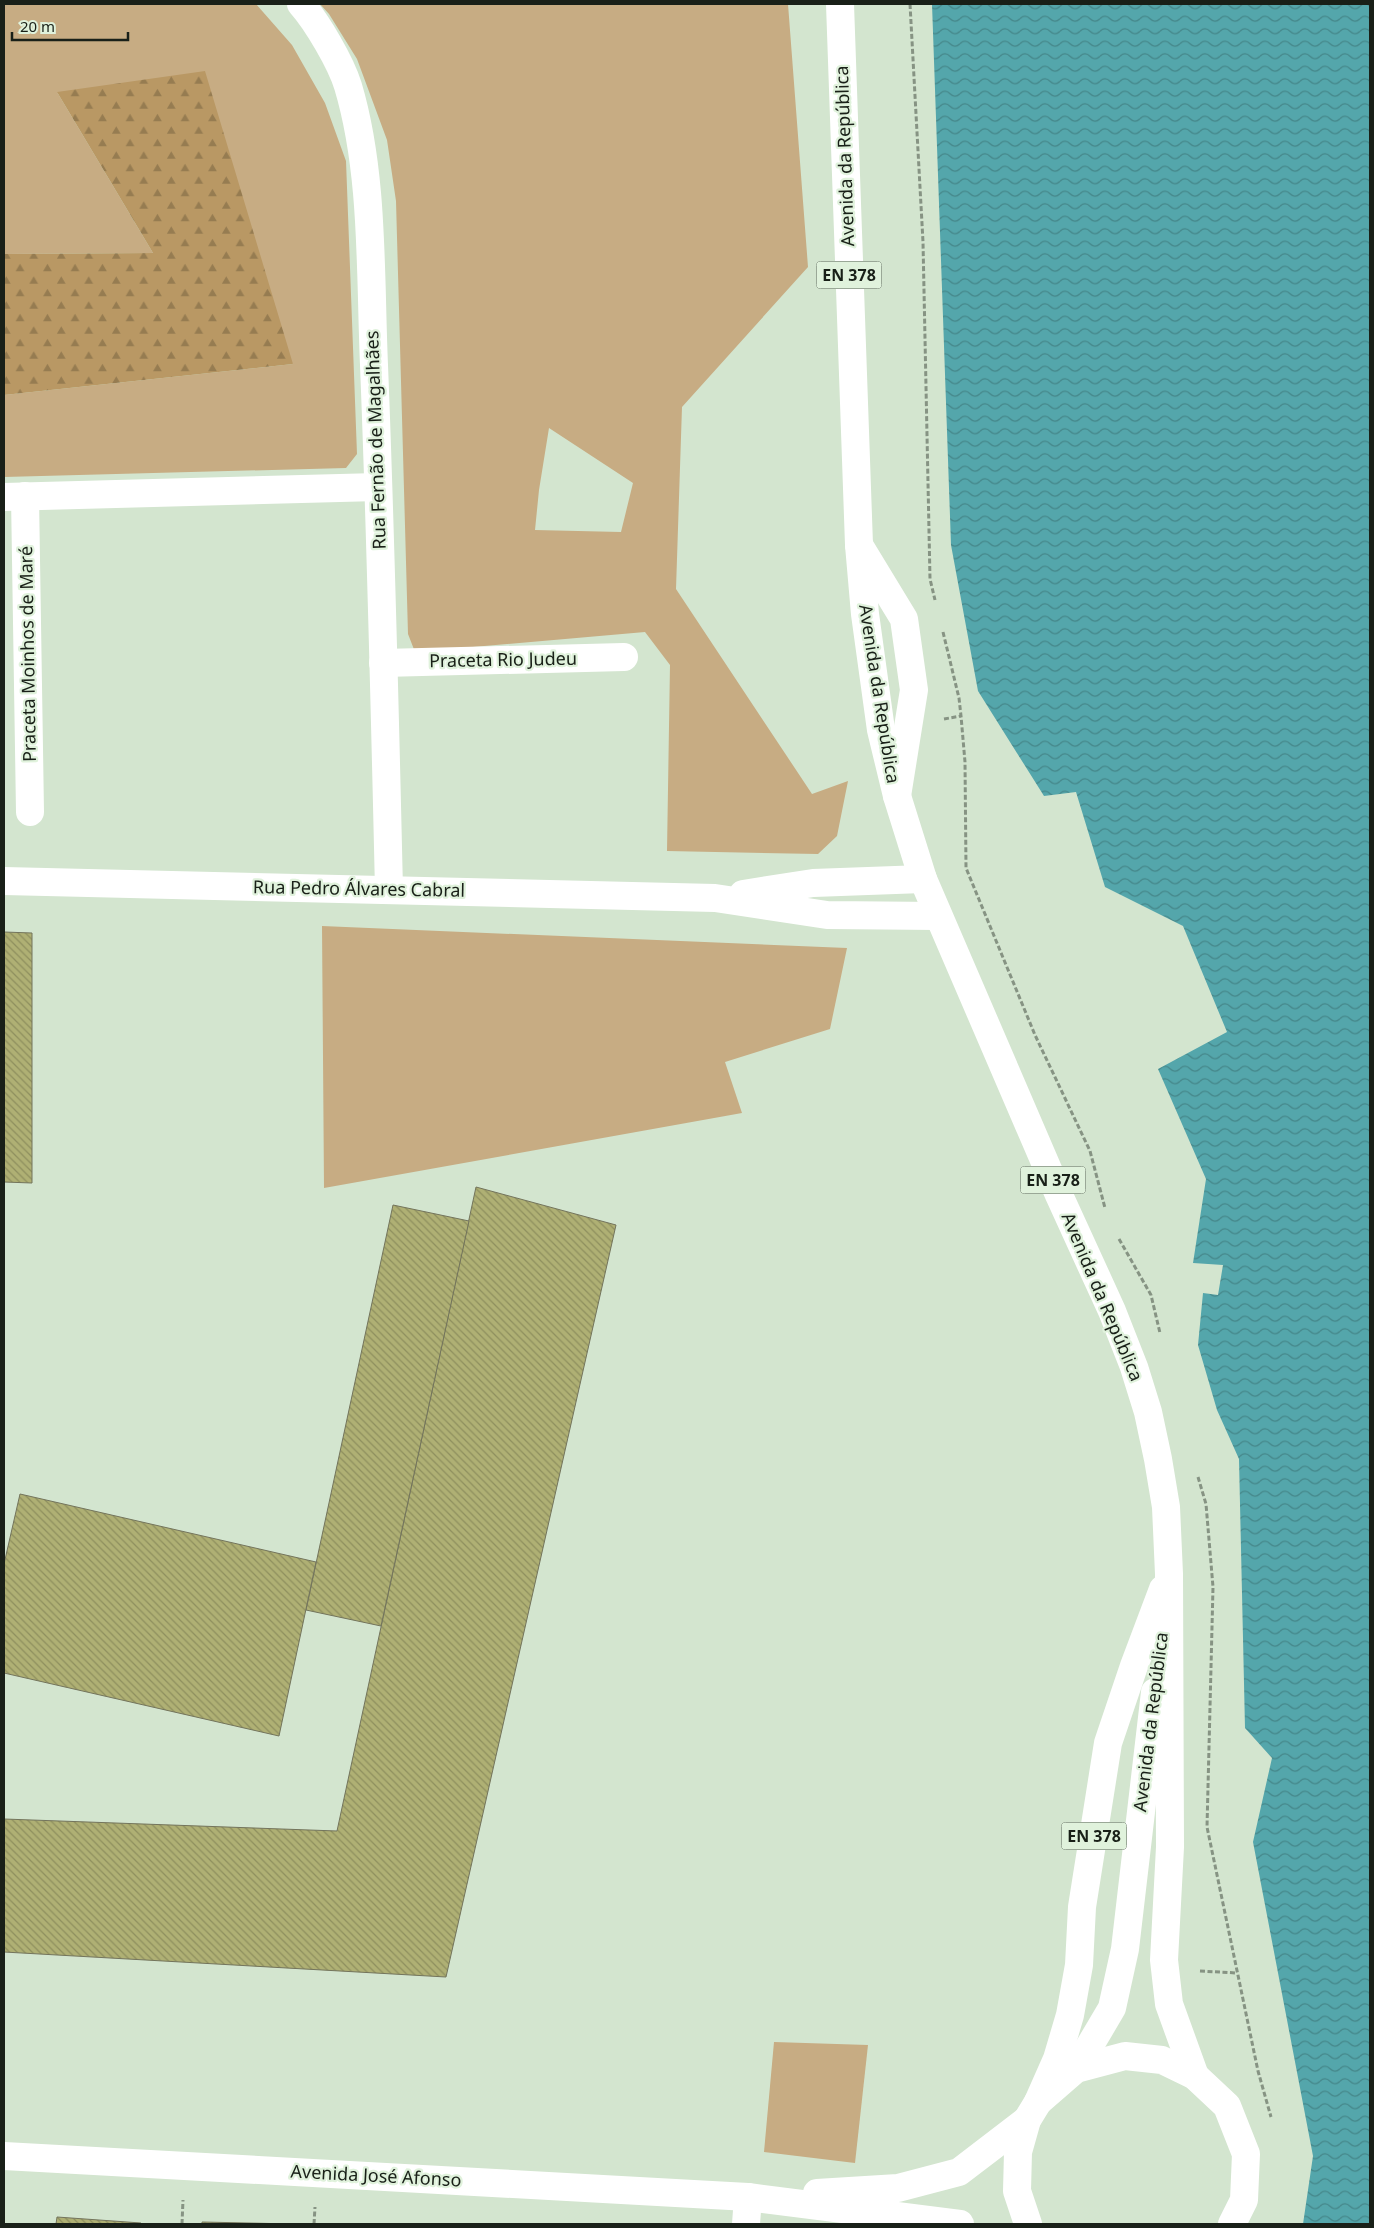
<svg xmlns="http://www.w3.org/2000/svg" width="1374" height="2228" font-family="'Noto Sans',sans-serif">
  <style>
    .grass { fill: #c7ac83; fill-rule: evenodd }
    .forest { fill: url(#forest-firs) }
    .water { fill: url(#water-waves) }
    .building { fill: url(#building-back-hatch); stroke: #73745c }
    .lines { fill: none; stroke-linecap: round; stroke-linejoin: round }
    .path { stroke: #869383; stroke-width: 3; stroke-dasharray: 5 2.5; stroke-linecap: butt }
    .minor { stroke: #fff; stroke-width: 28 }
    .major { stroke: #fff; stroke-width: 28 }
    .labels { text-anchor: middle; stroke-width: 4.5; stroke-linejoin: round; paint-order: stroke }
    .shield { fill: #e0f2dc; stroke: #555f53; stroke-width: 1 }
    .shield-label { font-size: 16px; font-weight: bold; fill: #192018 }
    .street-label { font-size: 18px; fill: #192018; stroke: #e0f2dc }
  </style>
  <defs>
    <pattern id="forest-firs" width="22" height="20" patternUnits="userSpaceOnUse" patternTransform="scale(1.25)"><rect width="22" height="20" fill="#b99864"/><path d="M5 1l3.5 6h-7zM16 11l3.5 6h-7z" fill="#967c51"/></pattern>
    <pattern id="water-waves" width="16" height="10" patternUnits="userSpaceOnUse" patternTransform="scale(1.25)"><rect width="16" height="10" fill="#54a6ab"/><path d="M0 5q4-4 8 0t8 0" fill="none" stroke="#45878a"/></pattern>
    <pattern id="building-back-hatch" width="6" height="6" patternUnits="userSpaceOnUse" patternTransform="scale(1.25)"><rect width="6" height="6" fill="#afb074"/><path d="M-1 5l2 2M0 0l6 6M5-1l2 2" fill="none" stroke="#8e8f5e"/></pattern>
  </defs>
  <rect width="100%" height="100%" fill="#d3e5cf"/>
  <g class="grass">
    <polygon points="4,4 256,4 292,45 325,103 346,161 357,454 346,468 4,477 4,395 293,364 57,92 153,253 4,254"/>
    <path d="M320,4H788L808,267L682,407L676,589L812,794L848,781L837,836L818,854L667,851L670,665L645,632L415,652L408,634L396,201L387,140L357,59L329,14ZM549,428L633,483L621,532L535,530L539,490Z"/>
    <polygon points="322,926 847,948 830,1029 725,1062 742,1113 324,1188"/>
    <polygon points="774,2042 868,2045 855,2163 764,2152"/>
  </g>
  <polygon class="forest" points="205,71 293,364 4,395 4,254 153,253 57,92"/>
  <polygon class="water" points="932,4 1370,4 1370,2224 1303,2224 1313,2156 1253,1842 1272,1758 1245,1728 1239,1459 1217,1410 1198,1345 1203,1293 1218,1295 1223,1265 1193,1263 1206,1179 1158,1069 1227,1032 1183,926 1105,887 1076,792 1044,796 978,691 951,545"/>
  <g class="building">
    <polygon points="4,932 32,933 32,1183 4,1182"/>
    <polygon points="476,1187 616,1225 446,1977 4,1952 4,1819 337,1831"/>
    <polygon points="393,1205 469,1221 381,1626 306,1610"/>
    <polygon points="20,1494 316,1562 279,1736 4,1673 4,1564"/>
    <polygon points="57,2217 141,2223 141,2224 56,2224"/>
    <polygon points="202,2222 293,2224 202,2224"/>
  </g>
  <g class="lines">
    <g class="path">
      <polyline points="910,4 923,242 930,579 935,600"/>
      <polyline points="943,632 959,698 961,716 965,762 966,868 1035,1035 1090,1151 1105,1208"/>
      <polyline points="944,719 961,716"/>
      <polyline points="1119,1239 1151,1295 1160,1333"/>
      <polyline points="1198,1477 1206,1504 1213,1587 1207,1827 1258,2071 1271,2117"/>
      <polyline points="1200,1971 1237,1973"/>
      <polyline points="182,2224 183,2200"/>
      <polyline points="314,2224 315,2207"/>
    </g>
    <g class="minor">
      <path d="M301,4C317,22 341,63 348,86C374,173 370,274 374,365C381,540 385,715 389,890"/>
      <polyline points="25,496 30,812"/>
      <polyline points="4,497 378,487"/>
      <polyline points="859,545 904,619 914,690 897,796"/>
      <polyline points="383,663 624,657"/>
      <polyline points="4,881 715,898 827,915 938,916"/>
      <polyline points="743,894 813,883 923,879"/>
      <polyline points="4,2156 748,2197 960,2224"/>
      <polyline points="817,2193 898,2188 959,2172 1027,2120"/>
      <polyline points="746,2224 748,2197"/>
    </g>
    <g class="major">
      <polyline points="840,4 859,545 865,614 881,730 897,796 923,879 1059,1195 1112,1311 1134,1367 1148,1412 1158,1459 1166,1507 1169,1574 1170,1847 1164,1960 1169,2004 1195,2076"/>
      <polyline points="1076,2069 1112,2008 1125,1949 1155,1692"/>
      <polyline points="1038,2102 1057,2059 1070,2015 1079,1965 1082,1907 1108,1743 1134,1666 1163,1589"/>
      <polyline points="1028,2224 1017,2191 1018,2152 1027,2120 1038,2102 1076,2069 1125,2056 1162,2060 1195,2076 1227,2106 1246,2154 1244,2200 1232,2224"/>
    </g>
  </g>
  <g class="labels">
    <g class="shield">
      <rect x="816.5" y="261.5" width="65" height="27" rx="4"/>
      <rect x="1020.5" y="1166.5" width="65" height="27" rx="4"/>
      <rect x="1061.5" y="1822.5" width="65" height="27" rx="4"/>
    </g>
    <g class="shield-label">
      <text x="849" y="281">EN 378</text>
      <text x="1053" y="1186">EN 378</text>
      <text x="1094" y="1842">EN 378</text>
    </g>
    <g class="street-label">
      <text transform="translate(845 156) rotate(-92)" y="6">Avenida da República</text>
      <text transform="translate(376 440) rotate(-92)" y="6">Rua Fernão de Magalhães</text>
      <text transform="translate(28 654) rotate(-91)" y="6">Praceta Moinhos de Maré</text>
      <text transform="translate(503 660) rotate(-1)" y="6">Praceta Rio Judeu</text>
      <text transform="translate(879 694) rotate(81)" y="6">Avenida da República</text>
      <text transform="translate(359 889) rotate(1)" y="6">Rua Pedro Álvares Cabral</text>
      <text transform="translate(1102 1297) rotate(67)" y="6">Avenida da República</text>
      <text transform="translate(1151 1722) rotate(-83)" y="6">Avenida da República</text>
      <text transform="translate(376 2176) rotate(3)" y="6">Avenida José Afonso</text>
    </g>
  </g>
  <rect width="1374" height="2228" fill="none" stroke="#192018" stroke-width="10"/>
  <path d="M12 32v8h116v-8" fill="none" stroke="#192018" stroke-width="2.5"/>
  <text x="20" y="32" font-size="15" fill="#192018" stroke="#e0f2dc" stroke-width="4" paint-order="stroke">20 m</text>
</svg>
